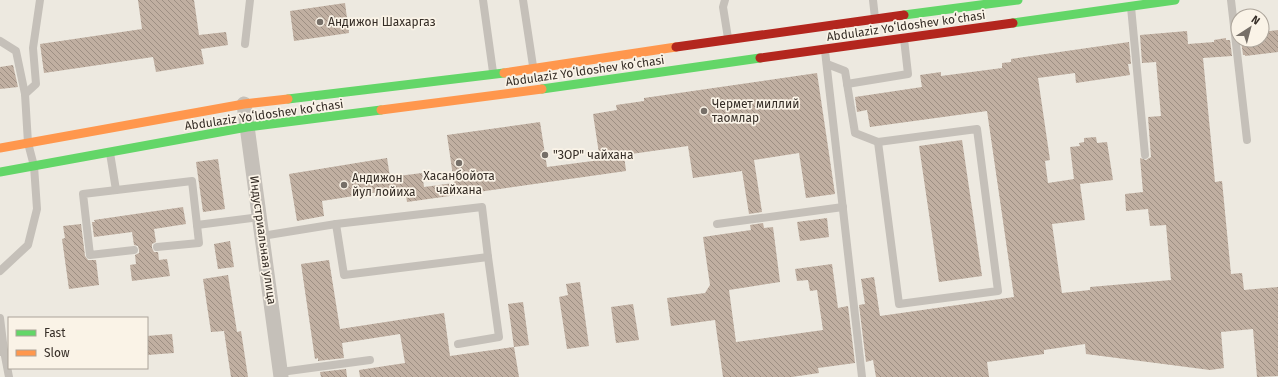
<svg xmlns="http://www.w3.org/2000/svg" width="1278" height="377" font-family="'Fira Sans',sans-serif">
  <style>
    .building { fill: url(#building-back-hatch) }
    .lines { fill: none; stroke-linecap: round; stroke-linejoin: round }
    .lane { stroke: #c5c0b9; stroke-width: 8 }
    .street { stroke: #c5c0b9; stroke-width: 15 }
    .fast { stroke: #63d668; stroke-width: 9 }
    .slow { stroke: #ff974d; stroke-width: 9 }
    .jam { stroke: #b3261e; stroke-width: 9 }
    .poi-dot { fill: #766f68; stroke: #faf3e7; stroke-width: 1.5 }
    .labels { text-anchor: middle; stroke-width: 3.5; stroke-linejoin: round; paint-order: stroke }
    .poi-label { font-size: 12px; fill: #362e27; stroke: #faf3e7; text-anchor: start }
    .street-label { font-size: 12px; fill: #362e27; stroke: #faf3e7 }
  </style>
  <defs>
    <pattern id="building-back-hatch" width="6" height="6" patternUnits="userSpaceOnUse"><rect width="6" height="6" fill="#c0afa1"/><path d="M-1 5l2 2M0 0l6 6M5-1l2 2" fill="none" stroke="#9d8f83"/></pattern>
  </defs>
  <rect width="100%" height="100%" fill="#ede9e0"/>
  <g class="building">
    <polygon points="138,0 194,0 199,35 226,32 228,45 201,49 204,64 156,72 153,57 44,73 40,44 142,29"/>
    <polygon points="345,3 349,33 294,41 290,11"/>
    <polygon points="1278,30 1278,52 1245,56 1245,55 1243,55 1241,40 1262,40 1262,32"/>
    <polygon points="1187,31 1188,44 1214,42 1214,40 1226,38 1226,40 1230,40 1232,56 1203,58 1215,182 1222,181 1231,274 1242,273 1244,290 1278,287 1278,376 1257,377 1253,329 1221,332 1224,368 1210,370 1086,354 1085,344 1044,350 1044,354 987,362 989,377 876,377 873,360 866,362 859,305 865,304 861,279 874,277 880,316 1014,297 987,111 870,127 867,110 857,112 855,97 922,87 920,75 941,72 941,76 1002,68 1002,63 1011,62 1011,59 1129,42 1131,64 1128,64 1130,75 1076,83 1075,73 1038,78 1050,160 1045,161 1048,183 1074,179 1070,147 1080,146 1079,143 1084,142 1084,138 1096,137 1097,143 1107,142 1113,180 1080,184 1085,220 1052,224 1062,293 1090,290 1090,287 1171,280 1166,225 1150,226 1148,209 1126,211 1125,194 1143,192 1140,158 1146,160 1151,157 1148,117 1161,116 1156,62 1142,63 1140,35"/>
    <polygon points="13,65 18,87 0,89 0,67"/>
    <polygon points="817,73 835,194 806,198 799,153 754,160 762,212 749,214 742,171 693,178 688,146 624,155 626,171 407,202 405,188 322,201 324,216 297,221 289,174 387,158 390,177 422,173 424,187 454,183 447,135 540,122 547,167 600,160 593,114 617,110 616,105 644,101 644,98"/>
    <polygon points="962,140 982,276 939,282 919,146"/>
    <polygon points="218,159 225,209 203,212 196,162"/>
    <polygon points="183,207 186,224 154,229 156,242 152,244 152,248 154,252 158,252 159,260 167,259 170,276 132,281 130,265 136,264 135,255 139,253 139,250 138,246 134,245 132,232 94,237 92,222 95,222 94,220"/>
    <polygon points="827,218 829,237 800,241 797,222"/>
    <polygon points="763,223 764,228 773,227 780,282 729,290 736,342 823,330 817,290 810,291 808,280 797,281 795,269 832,264 838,308 848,306 855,363 818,368 819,373 792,377 723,377 715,320 671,326 667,298 705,293 710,285 703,237 751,230 750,225"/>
    <polygon points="81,224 85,256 88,260 96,260 99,285 69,289 62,239 65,238 63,226"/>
    <polygon points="230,241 234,267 218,269 214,244"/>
    <polygon points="329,260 340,329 444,313 450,356 514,347 519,377 360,377 359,370 405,363 400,334 342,343 344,358 318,361 318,358 315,359 301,264"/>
    <polygon points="228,275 237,332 241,331 248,377 231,377 224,331 211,332 203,279"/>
    <polygon points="580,282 589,346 567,349 559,297 568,295 566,284"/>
    <polygon points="523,302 529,345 514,347 508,304"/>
    <polygon points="633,304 639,340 616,343 611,307"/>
    <polygon points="172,334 174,353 147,355 147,336"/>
    <polygon points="346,369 347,377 321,377 320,372"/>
  </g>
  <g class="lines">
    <g class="lane">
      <polyline points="483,0 493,72"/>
      <polyline points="523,0 533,66"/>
      <polyline points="725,0 723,7 728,38"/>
      <polyline points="873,0 875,18"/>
      <polyline points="1231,0 1247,140"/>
      <polyline points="1131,7 1145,155"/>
      <polyline points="0,41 16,51 25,94"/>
      <polyline points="245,44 250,0"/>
      <polyline points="825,51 862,377"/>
      <polyline points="827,64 845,71 855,133 878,142"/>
      <polyline points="847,84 908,74 904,39"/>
      <polygon points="977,129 998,291 899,304 878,142"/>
      <polyline points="110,153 116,190"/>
      <polyline points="336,224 482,207 488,257"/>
      <polyline points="717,224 843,207"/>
      <polyline points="262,236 336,224 344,275 488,257 499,337 458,344"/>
      <polyline points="157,247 199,243 197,225"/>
      <polyline points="134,250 90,255 83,194 192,181 197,225 260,217"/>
      <polyline points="0,271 28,245 37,209 34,166 28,143 25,94 36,84 33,48 40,0"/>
      <polyline points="0,318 4,351 0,352"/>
      <polyline points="4,351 9,377"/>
      <polyline points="281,372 370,360"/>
    </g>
    <polyline class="street" points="244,104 281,377"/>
    <g class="fast">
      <polyline points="904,15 1018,0"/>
      <polyline points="1013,23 1175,0"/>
      <polyline points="542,89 760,58"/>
      <polyline points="288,99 504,73"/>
      <polyline points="0,172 247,127 381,110"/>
    </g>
    <g class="slow">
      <polyline points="504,73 676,47"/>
      <polyline points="381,110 542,89"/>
      <polyline points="0,148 244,104 288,99"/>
    </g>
    <g class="jam">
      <polyline points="676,47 904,15"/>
      <polyline points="760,58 1013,23"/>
    </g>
  </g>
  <g class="poi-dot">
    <circle cx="320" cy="22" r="4"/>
    <circle cx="704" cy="111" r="4"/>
    <circle cx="545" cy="155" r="4"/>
    <circle cx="459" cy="163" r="4"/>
    <circle cx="344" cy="185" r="4"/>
  </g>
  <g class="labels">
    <g class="poi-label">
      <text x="328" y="26">Андижон Шахаргаз</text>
      <text x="712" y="108">Чермет миллий<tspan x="712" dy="14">таомлар</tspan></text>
      <text x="553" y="159">"ЗОР" чайхана</text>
      <text x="459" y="180" text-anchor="middle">Хасанбойота<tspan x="459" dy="14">чайхана</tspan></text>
      <text x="352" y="182">Андижон<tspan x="352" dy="14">йул лойиха</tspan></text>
    </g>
    <g class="street-label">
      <text transform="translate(906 26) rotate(-8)" y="4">Abdulaziz Yoʻldoshev koʻchasi</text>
      <text transform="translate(585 71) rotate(-8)" y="4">Abdulaziz Yoʻldoshev koʻchasi</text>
      <text transform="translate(264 115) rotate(-8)" y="4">Abdulaziz Yoʻldoshev koʻchasi</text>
      <text transform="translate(263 240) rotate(82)" y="4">Индустриальная улица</text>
    </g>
  </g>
  <rect x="8" y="317" width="140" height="52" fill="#faf3e7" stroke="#aca49a"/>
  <rect x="16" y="330" width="20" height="6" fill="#63d668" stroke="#aca49a"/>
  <text x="44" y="337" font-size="12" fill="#362e27">Fast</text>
  <rect x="16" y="350" width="20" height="6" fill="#ff974d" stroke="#aca49a"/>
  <text x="44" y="357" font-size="12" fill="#362e27">Slow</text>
  <g transform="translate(1250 28) rotate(36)"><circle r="19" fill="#faf3e7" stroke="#aca49a"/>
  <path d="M0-3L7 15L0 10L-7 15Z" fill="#766f68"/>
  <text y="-6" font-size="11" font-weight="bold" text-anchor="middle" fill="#362e27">N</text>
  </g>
</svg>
